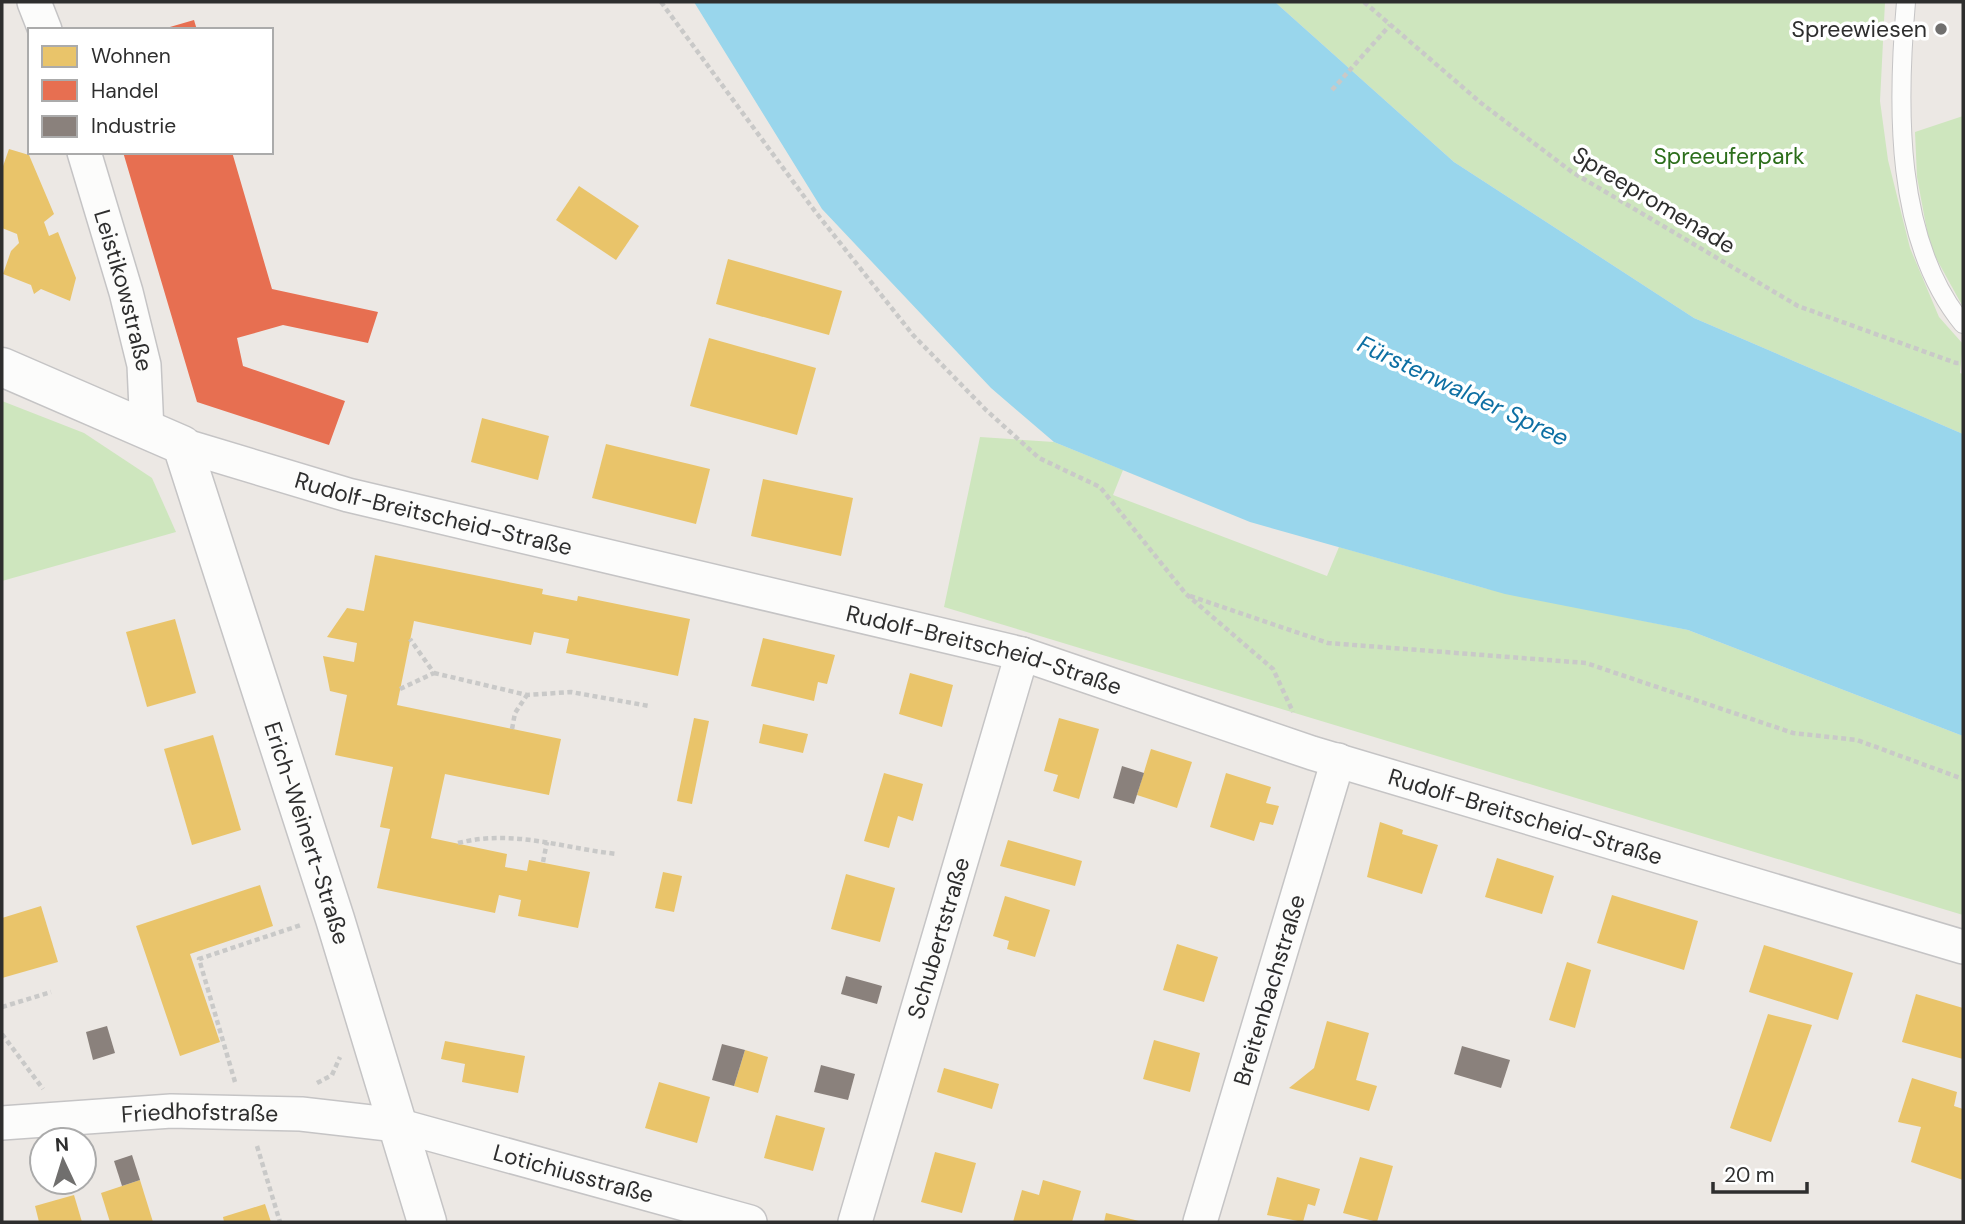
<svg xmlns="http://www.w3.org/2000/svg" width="1965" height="1224" font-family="'DM Sans',sans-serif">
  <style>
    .green { fill: #cee6be }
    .water { fill: #99d6ec }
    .homes { fill: #e9c46a }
    .shops { fill: #e76f51 }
    .industry { fill: #8a817c }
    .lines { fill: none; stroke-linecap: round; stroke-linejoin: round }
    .lane-casing { stroke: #c5c4c5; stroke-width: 20 }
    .street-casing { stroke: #c5c4c5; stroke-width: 36 }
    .secondary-casing { stroke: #c5c4c5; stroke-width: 41 }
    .path { stroke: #c9c9c8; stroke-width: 4.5; stroke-dasharray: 5 3.5; stroke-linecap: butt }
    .lane { stroke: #fcfcfb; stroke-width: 18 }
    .street { stroke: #fcfcfb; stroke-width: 33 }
    .secondary { stroke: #fcfcfb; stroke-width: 38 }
    .poi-dot { fill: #706f6e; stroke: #fff; stroke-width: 2.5 }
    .labels { text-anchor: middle; stroke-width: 7; stroke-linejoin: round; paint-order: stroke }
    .poi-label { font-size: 23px; fill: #2e2e2e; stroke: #fff; text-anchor: end }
    .park-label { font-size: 23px; fill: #2c6e1b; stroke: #fff }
    .street-label { font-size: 23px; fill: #2e2e2e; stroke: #fff }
    .water-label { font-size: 24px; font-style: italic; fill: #0d6fa3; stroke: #fff }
  </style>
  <rect width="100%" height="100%" fill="#ece8e4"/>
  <g class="green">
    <polygon points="1275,2 1885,2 1880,101 1888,160 1910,248 1939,317 1963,344 1960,373 1963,374 1963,434 1694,318 1454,162"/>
    <polygon points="1963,116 1963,307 1930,247 1917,177 1915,132"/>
    <polygon points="2,401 84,433 152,478 176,532 2,581"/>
    <polygon points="980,437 1054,442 1123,470 1113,495 1327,576 1339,547 1484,588 1688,630 1963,736 1963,915 944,607"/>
  </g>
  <polygon class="water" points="694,2 1275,2 1454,162 1694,318 1963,434 1963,736 1688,630 1505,594 1250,522 1054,442 991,388 822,209"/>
  <g class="homes">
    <polygon points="9,149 29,155 54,214 44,222 49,236 58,232 76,278 70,301 41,289 34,294 31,285 3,274 11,251 19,243 17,234 2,228 2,169"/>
    <polygon points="579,186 639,226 616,260 556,220"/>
    <polygon points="728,259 842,291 829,335 716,304"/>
    <polygon points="709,338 816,368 797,435 690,406"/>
    <polygon points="482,418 549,436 538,480 471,462"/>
    <polygon points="606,444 710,469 696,524 592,498"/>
    <polygon points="763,479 853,498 841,556 751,536"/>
    <polygon points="375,555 543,589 542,594 577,601 578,596 690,619 678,676 566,653 569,639 534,632 531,645 414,621 397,705 561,739 549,795 445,774 431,838 507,854 505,867 527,871 529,860 590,872 578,928 518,916 521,900 499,895 495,913 377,888 390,829 380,827 393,767 335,755 347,695 330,691 323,656 354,662 357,643 327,637 347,608 364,611"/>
    <polygon points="175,619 196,693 147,707 126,632"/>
    <polygon points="763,638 835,655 827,684 818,682 814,701 751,686"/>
    <polygon points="910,673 953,685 942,727 899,714"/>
    <polygon points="694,718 709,721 692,804 677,801"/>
    <polygon points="1059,718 1099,729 1079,799 1053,791 1058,775 1044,771"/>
    <polygon points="763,724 808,734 803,753 759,743"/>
    <polygon points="213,735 241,830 192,845 164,749"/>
    <polygon points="1151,749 1192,762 1177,808 1137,795"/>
    <polygon points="884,773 923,784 913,821 898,816 889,848 864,841"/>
    <polygon points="1226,773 1271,787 1266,803 1279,806 1273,825 1260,822 1254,841 1210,827"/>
    <polygon points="1380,822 1403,830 1402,834 1438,845 1422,894 1367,877"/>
    <polygon points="1008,840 1082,861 1075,886 1000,866"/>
    <polygon points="1497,858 1554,876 1542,914 1485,897"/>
    <polygon points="663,872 682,876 674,912 655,908"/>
    <polygon points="846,874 895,888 880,942 831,929"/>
    <polygon points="260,885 273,926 190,954 220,1042 180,1056 136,926"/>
    <polygon points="1612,895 1698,921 1684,970 1597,943"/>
    <polygon points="1005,896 1050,910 1035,957 1007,949 1009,941 993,936"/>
    <polygon points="41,906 58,962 2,978 2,918"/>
    <polygon points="1177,944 1218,957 1204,1002 1163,990"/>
    <polygon points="1764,945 1853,973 1838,1020 1749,992"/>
    <polygon points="1567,962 1591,970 1575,1028 1549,1020"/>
    <polygon points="1916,994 1963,1008 1963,1059 1902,1042"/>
    <polygon points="1768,1014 1812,1025 1771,1142 1730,1128"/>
    <polygon points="1327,1021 1369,1033 1356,1080 1377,1086 1369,1111 1289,1088 1314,1068"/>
    <polygon points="1154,1040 1200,1053 1190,1092 1143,1079"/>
    <polygon points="445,1041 525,1056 518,1093 462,1082 465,1064 441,1059"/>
    <polygon points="745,1050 768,1057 758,1093 734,1086"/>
    <polygon points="944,1068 999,1084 992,1109 937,1092"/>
    <polygon points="1912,1078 1957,1092 1954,1106 1963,1109 1963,1180 1911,1162 1921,1127 1898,1122"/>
    <polygon points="659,1082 710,1097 697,1143 645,1128"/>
    <polygon points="776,1115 825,1128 813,1171 764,1158"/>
    <polygon points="935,1152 976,1163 962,1213 921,1202"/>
    <polygon points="1360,1157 1393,1166 1377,1222 1343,1213"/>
    <polygon points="1277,1177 1320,1189 1315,1206 1308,1204 1303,1222 1267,1215"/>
    <polygon points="140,1180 153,1222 110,1222 101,1193"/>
    <polygon points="1043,1180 1081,1191 1072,1222 1013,1222 1022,1190 1039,1195"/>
    <polygon points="74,1195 82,1222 39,1222 35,1206"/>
    <polygon points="265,1204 271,1222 224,1222 223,1217"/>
    <polygon points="1106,1213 1139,1221 1139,1222 1104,1222"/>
  </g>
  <g class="shops">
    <polygon points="194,20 197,30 163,30 163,29"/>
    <polygon points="123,152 232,152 272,289 378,312 368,343 283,325 237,338 243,366 345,401 329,445 197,402"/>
  </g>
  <g class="industry">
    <polygon points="1122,766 1144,773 1134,804 1113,798"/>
    <polygon points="846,976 882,986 877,1004 841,994"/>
    <polygon points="107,1026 115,1053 93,1060 86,1032"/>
    <polygon points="722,1044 745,1050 734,1086 712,1080"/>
    <polygon points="1462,1046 1510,1060 1501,1088 1454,1074"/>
    <polygon points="821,1065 855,1074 848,1100 814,1092"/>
    <polygon points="132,1155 140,1180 122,1186 114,1161"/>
  </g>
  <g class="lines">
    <g class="lane-casing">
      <path id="lane" d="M1906,2C1897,104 1894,240 1963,324"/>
    </g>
    <g class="street-casing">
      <g id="street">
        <polyline points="34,2 45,30"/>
        <path id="s1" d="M84,152L126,292L144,365L147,431"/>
        <path id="s2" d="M182,445L348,495L1022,654L1312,753L1963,947"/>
        <path id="s3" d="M2,1123L171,1111L301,1114L397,1125L750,1222"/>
        <path id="s4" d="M855,1222L1022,654"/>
        <path id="s5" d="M1200,1222L1338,760"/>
      </g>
    </g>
    <g class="secondary-casing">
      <g id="secondary">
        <path id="s6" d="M2,367L182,445L335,919L427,1222"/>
      </g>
    </g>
    <g class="path">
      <polyline points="661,2 814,210 913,335 986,410 1039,458 1100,487 1186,594 1273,669 1293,712"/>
      <polyline points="1364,2 1481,103 1572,172 1798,306 1956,363 1963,363"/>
      <polyline points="1332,90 1390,25"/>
      <polyline points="1190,596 1328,643 1586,663 1793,733 1857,740 1963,779"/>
      <polyline points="434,673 527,695 571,692 649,706"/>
      <polyline points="400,689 434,673 410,639"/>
      <polyline points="512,729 515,713 527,695"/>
      <path d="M458,843C514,829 561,848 617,854"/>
      <polyline points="543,862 547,842"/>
      <polyline points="2,1007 51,992"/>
      <polyline points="2,1034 43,1089"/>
      <polyline points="235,1082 199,959 301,925"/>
      <polyline points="317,1083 332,1075 340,1057"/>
      <polyline points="257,1146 280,1222"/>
    </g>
    <use href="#lane" class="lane"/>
    <use href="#street" class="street"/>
    <use href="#secondary" class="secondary"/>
  </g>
  <circle class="poi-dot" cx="1941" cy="29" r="7"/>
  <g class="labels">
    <g class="poi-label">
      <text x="1927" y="37">Spreewiesen</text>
    </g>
    <g class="park-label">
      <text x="1729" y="164">Spreeuferpark</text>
    </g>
    <g class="street-label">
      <text transform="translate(1654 200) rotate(31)" y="8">Spreepromenade</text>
      <text dy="8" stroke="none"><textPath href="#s1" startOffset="144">Leistikowstraße</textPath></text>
      <text dy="8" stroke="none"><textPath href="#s2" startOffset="261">Rudolf-Breitscheid-Straße</textPath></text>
      <text dy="8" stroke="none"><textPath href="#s2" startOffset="828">Rudolf-Breitscheid-Straße</textPath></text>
      <text dy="8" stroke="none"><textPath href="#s2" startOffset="1395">Rudolf-Breitscheid-Straße</textPath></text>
      <text dy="8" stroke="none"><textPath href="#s6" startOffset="604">Erich-Weinert-Straße</textPath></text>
      <text dy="8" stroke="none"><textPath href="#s4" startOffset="296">Schubertstraße</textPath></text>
      <text dy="8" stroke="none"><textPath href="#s5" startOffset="242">Breitenbachstraße</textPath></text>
      <text dy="8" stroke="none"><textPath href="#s3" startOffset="198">Friedhofstraße</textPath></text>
      <text dy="8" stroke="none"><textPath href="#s3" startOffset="579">Lotichiusstraße</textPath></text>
    </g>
    <g class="water-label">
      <text transform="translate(1463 391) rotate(25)" y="8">Fürstenwalder Spree</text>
    </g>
  </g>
  <rect width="1965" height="1224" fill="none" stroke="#2e2e2e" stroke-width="7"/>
  <rect x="28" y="28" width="245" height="126" fill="#ffffff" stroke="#ababab" stroke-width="2"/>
  <rect x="42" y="46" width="35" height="21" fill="#e9c46a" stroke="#ababab" stroke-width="2"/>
  <text x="91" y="63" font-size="21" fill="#2e2e2e">Wohnen</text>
  <rect x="42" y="80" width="35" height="21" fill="#e76f51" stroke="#ababab" stroke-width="2"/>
  <text x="91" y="98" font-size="21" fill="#2e2e2e">Handel</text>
  <rect x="42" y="116" width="35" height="21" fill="#8a817c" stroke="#ababab" stroke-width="2"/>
  <text x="91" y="133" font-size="21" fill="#2e2e2e">Industrie</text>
  <g transform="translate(63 1161) rotate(356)"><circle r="33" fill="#ffffff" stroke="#ababab" stroke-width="2"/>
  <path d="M0-5L12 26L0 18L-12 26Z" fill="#706f6e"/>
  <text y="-10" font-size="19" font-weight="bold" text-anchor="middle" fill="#2e2e2e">N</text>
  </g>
  <path d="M1713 1182v10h94v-10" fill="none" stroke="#2e2e2e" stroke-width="3.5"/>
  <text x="1724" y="1182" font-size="21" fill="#2e2e2e" stroke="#ffffff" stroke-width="5" paint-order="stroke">20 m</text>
</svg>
